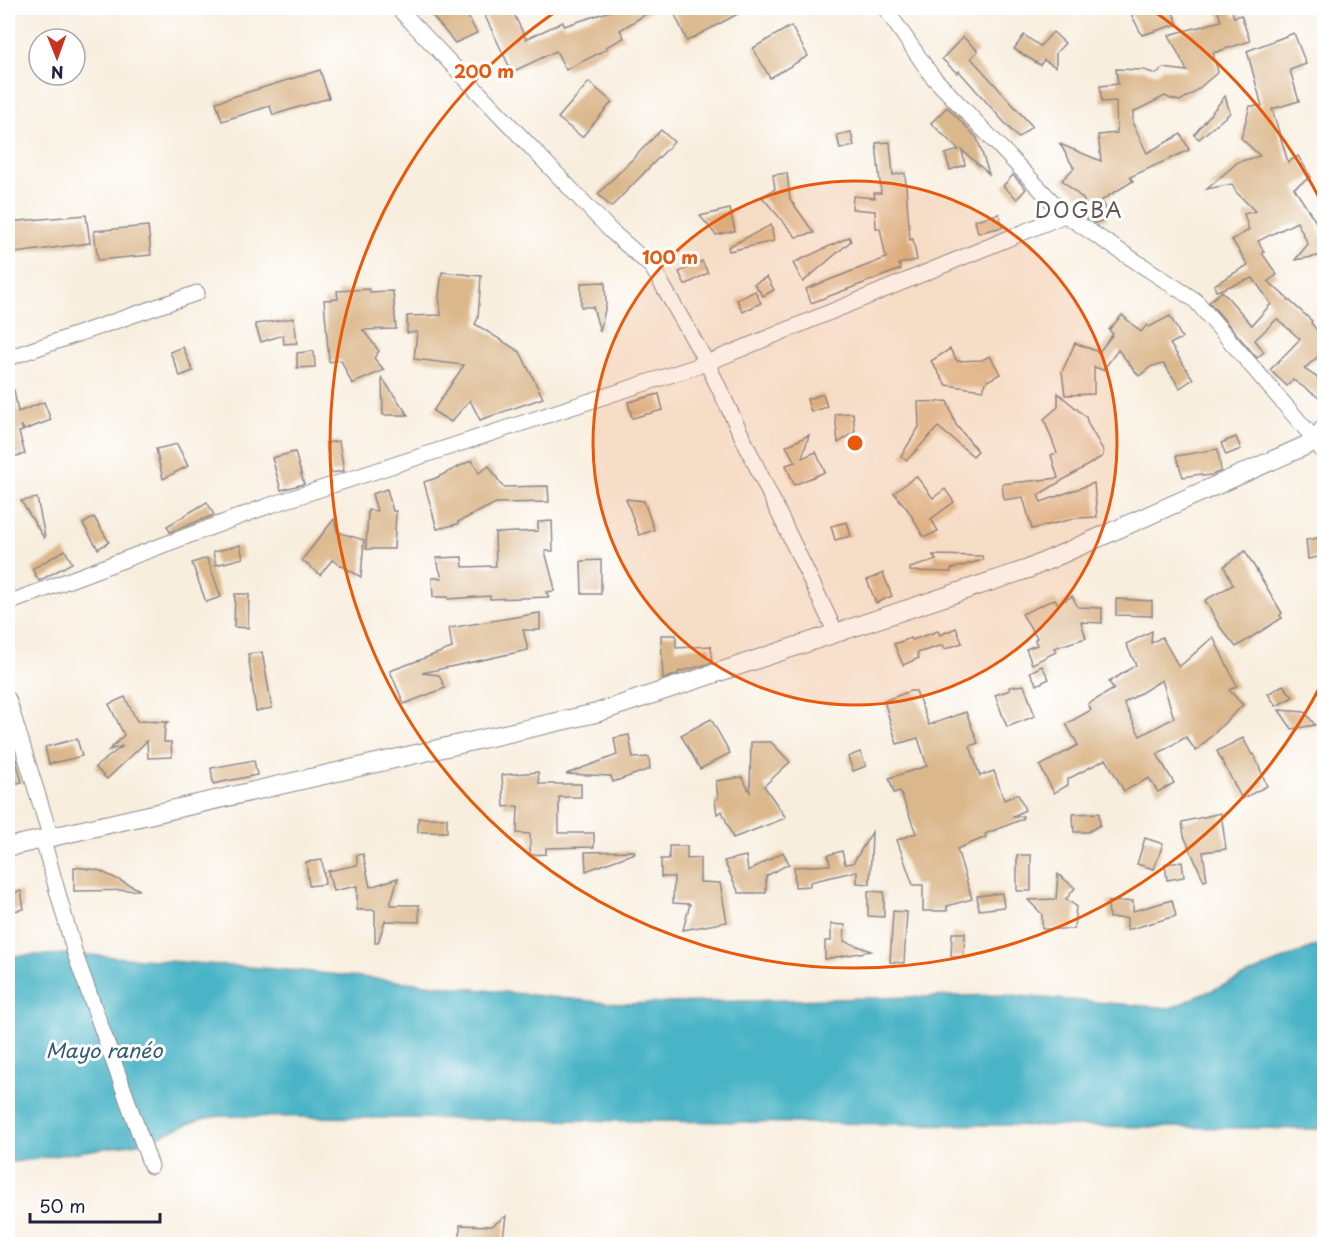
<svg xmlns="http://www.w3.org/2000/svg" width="1332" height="1252" font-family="'Playpen Sans',sans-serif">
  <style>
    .water { fill: #49b4c6; stroke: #366b80; stroke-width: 1.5 }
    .building { fill: #dbb88c; fill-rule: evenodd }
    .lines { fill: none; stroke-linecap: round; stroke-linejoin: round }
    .minor-casing { stroke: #8d888c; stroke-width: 17 }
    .tertiary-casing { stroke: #8d888c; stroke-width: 20 }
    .minor { stroke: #fff; stroke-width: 15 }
    .tertiary { stroke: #fff; stroke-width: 18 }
    .ring { fill: none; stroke: #e8590c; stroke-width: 3 }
    .labels { text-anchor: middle; stroke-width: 6; stroke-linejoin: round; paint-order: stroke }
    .water-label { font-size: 20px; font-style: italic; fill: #325c73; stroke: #fff }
    .quarter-label { font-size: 21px; letter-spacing: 1.5px; fill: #635657; stroke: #fff }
    .centre { fill: #e8590c; stroke: #fff; stroke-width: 3 }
    .ring-label { font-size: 18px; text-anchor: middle; font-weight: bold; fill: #e8590c; stroke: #fff; stroke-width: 6; stroke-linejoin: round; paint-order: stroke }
  </style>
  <rect width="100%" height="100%" fill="#fff"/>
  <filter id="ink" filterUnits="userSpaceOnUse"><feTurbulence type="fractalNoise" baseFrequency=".0167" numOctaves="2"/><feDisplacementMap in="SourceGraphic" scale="12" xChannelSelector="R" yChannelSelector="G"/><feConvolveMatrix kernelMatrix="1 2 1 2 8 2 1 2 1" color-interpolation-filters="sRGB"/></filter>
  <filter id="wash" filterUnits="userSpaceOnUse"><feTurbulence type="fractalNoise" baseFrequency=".008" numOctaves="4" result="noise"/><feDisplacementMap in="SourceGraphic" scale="24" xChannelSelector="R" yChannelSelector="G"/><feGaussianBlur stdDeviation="1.35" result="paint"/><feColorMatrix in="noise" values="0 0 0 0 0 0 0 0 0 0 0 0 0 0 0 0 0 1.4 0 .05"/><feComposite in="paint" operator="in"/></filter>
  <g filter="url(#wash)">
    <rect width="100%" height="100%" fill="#f8eede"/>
    <polygon class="water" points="1324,942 1324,1129 219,1116 201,1119 144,1142 8,1163 8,956 75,954 301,971 619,1004 1004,995 1171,1008"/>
    <g id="blocks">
      <g class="building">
        <polygon points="439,8 463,8 477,33 455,43 429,12"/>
        <polygon points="506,8 511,8 526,39 563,22 564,26 620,8 656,8 620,30 624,38 606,47 607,49 566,70 556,51 512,72 485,16"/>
        <polygon points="672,8 749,8 687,41"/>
        <polygon points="1128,8 1171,8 1178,24 1142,35"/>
        <polygon points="1217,8 1231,8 1234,17 1241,15 1250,41 1213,53 1218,72 1192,94 1180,101 1171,99 1165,96 1133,112 1133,124 1147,153 1181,134 1189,150 1130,177 1133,181 1102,200 1108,219 1095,223 1091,220 1083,199 1062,180 1074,168 1060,144 1101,161 1098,135 1117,133 1116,101 1102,102 1100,86 1118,84 1116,69 1144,70 1156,74 1163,68 1187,71 1169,35 1221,21"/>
        <polygon points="791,26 808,56 770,78 753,48"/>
        <polygon points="1053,32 1065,43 1056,53 1056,67 1044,60 1040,65 1014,49 1024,35 1040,46"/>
        <polygon points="1294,33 1306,64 1290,70 1299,101 1272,109 1288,162 1298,156 1311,177 1294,188 1316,222 1324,244 1324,255 1295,260 1308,244 1297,222 1258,241 1264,252 1262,253 1277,275 1268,281 1312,321 1311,323 1324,339 1324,351 1304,369 1324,382 1324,401 1293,380 1287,386 1270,370 1300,339 1277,319 1255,340 1264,352 1257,358 1209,302 1222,291 1252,325 1271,304 1253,278 1216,291 1214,285 1248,265 1232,240 1249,230 1244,214 1255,211 1236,192 1232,184 1207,189 1238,162 1260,156 1241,138 1250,106 1262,106 1247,51"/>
        <polygon points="963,37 978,51 971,58 1032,126 1018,138 959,71 957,73 942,59"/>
        <polygon points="320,70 329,98 273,115 270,106 222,121 216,102"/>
        <polygon points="589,82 612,102 582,137 558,118"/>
        <polygon points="1225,96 1230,113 1199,139 1194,135"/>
        <polygon points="947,107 977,138 989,174 962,150 965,165 950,170 945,154 959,150 931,123"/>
        <polygon points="661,130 674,142 611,207 598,194"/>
        <polygon points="851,132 854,146 840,149 837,135"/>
        <polygon points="890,142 893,175 905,173 910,240 913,239 917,260 899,264 901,269 811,303 806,289 886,258 880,228 876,228 875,211 852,209 853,196 875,198 874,193 881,193 876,143"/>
        <polygon points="787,173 790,199 814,233 796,237 762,197 775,189 773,175"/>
        <polygon points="1013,175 1026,189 1017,199 1003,186"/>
        <polygon points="730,209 735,231 716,235 700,216"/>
        <polygon points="999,214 1003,227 978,233 975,220"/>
        <polygon points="86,215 90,243 8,254 8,222"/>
        <polygon points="771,225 774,241 729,251 728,247"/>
        <polygon points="148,226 151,255 98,260 94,231"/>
        <polygon points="849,237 851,241 803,282 793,263"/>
        <polygon points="702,261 708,273 685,285 679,272"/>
        <polygon points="442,272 481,276 478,318 475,324 520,352 543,398 480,420 470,400 451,422 433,411 464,365 414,359 417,332 407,333 407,316 441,315 439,296"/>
        <polygon points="767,277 774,290 763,296 754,284"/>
        <polygon points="605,282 606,305 600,332 593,307 581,307 581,283"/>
        <polygon points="369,289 370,292 393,291 396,329 363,330 379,351 374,358 384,370 352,384 341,360 329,362 324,300 338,299 337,291"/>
        <polygon points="755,291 761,303 743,312 737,300"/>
        <polygon points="1122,315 1141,332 1147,325 1149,327 1170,316 1182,338 1170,344 1193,379 1180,388 1164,364 1152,366 1139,376 1118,350 1103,370 1094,367 1094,394 1065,395 1062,372 1075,343 1099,352 1113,334 1109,330"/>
        <polygon points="294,318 297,343 284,344 283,335 261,342 255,324"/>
        <polygon points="183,347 193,371 180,376 170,352"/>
        <polygon points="950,349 957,361 982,360 990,356 1000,374 987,381 983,390 946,385 931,361"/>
        <polygon points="314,351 315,367 297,368 297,353"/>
        <polygon points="382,378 408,415 383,415"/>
        <polygon points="8,390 14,390 18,412 44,402 51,420 24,430 21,425 23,431 19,432 25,454 8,458"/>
        <polygon points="1058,393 1086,417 1088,424 1103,450 1103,456 1038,495 1041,502 1094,483 1097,517 1077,518 1032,529 1023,497 1004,500 1002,484 1058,478 1051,455 1057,453 1044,419 1058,407"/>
        <polygon points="659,394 663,410 632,418 628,402"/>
        <polygon points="823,394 827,407 811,412 807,399"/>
        <polygon points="947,401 956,425 978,451 973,456 938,427 907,460 901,456 919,427 918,402"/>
        <polygon points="853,413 855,432 838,443 835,414"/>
        <polygon points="809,435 802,458 816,452 825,472 794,485 786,465 795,462 786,446"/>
        <polygon points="1236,437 1241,449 1226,455 1221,443"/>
        <polygon points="339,441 344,471 331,473 326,443"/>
        <polygon points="177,444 188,466 163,479 156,449"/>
        <polygon points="1218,449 1221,471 1212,475 1202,476 1201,474 1183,477 1176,456"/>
        <polygon points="295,452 304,484 281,490 272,458"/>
        <polygon points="472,460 479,473 489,466 503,487 548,486 549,502 496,503 458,522 458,524 437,529 424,482 436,478"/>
        <polygon points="916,476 933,498 945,489 954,502 931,519 938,531 928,536 923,536 908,510 894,493"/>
        <polygon points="387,489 393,511 396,511 394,549 366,549 368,510 377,511 372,494"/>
        <polygon points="37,498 45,537 44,538 21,501"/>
        <polygon points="626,499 644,501 654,530 639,535"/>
        <polygon points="207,502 214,515 170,532 167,526"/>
        <polygon points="94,517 109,542 98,549 83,524"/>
        <polygon points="334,519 337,532 364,540 361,577 332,560 320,575 302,560"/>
        <polygon points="552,521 553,551 545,551 554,585 554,591 546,592 549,597 490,599 490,596 448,599 448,597 433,597 432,578 442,578 436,558 462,557 463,567 496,566 495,533 538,531 538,522"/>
        <polygon points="847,522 851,536 835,540 831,526"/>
        <polygon points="1324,537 1324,556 1308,559 1306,540"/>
        <polygon points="240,545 243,558 216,565 213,552"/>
        <polygon points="65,550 72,563 39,581 32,569"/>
        <polygon points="1245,551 1282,613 1280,615 1282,618 1236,647 1220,627 1205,600 1233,585 1224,566"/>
        <polygon points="933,555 982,556 983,560 951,569 951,572 910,571 910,568 936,560"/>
        <polygon points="207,558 221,597 206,602 192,563"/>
        <polygon points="601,560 601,594 582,594 581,561"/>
        <polygon points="883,573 892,596 876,603 867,580"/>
        <polygon points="235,594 249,594 248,628 234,627"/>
        <polygon points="1072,596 1078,607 1102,608 1102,623 1081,622 1086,638 1054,648 1056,652 1032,664 1026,649 1037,645 1035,640 1037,638 1022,614 1055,599 1058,604"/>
        <polygon points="1116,599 1152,601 1152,616 1116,615"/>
        <polygon points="540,613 540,630 523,630 528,650 422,673 439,675 445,688 404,704 390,671 452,648 449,628"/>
        <polygon points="956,628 962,643 945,649 943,645 917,653 919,658 903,665 894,644 911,638 912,640 938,631 940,635"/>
        <path d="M1152,631L1151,643L1162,637L1179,667L1213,637L1237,686L1229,690L1243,705L1196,751L1186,737L1157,754L1174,783L1158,792L1149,778L1124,791L1106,759L1068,779V785L1054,793L1040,766L1078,745L1066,724L1091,710L1088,704L1114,689L1109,682L1136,665L1126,644ZM1162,680L1174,718L1140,736L1124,703Z"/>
        <polygon points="661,635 676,635 676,648 711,646 712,663 678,672 678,674 663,679"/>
        <polygon points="262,652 272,708 256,711 248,654"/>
        <polygon points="1042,666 1049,679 1037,685 1030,672"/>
        <polygon points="1024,685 1035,716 1007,727 995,695 1010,690 1009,687"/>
        <polygon points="1283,685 1293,697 1276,706 1268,694"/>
        <polygon points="910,691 916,691 929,725 966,712 978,743 970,746 980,776 994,771 1004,800 1018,794 1025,810 1012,817 1023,816 1023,819 985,834 986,837 957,849 972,899 947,906 947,911 923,911 923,885 913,885 897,840 916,833 900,791 894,793 889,778 927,766 918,738 897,744 884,701"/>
        <polygon points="125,697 137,721 168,722 165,724 164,742 171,742 172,757 148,758 147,741 107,779 95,767 123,746 109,750 124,735 109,704"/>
        <polygon points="1279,710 1305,712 1315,725 1292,729"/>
        <polygon points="711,719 730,753 700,769 681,735"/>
        <polygon points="629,735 633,758 649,757 650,769 613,782 611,776 566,774 617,755 614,738"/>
        <polygon points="1243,738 1252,755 1254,754 1267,786 1242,799 1217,751"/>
        <polygon points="77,739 82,756 49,764 45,747"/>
        <polygon points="8,742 11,742 22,782 8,785"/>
        <polygon points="751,742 771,742 790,762 764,786 786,818 733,838 722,811 717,814 715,800 718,798 716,781 742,777 750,792"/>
        <polygon points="860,752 866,766 853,771 848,757"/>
        <polygon points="254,760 257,775 213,784 211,768"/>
        <polygon points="538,772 539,784 581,784 581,797 559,797 559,833 594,833 594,847 546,848 546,854 530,855 530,834 517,833 518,806 504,807 502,775"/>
        <polygon points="1099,813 1100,825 1088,832 1074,832 1073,814"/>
        <polygon points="1221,813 1226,849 1203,852 1207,880 1204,881 1184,836 1182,822"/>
        <rect x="418" y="818" width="29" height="14"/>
        <polygon points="872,832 870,884 857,883 857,871 810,882 810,886 795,887 794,867 830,865 828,855 842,851 845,864 853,863"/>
        <polygon points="1145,838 1163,844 1154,869 1137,864"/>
        <polygon points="669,846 687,846 687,859 700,858 700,882 720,883 727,922 683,930 690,904 673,903 674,877 661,877 661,859 669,859"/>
        <polygon points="634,851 635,853 586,871 585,852"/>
        <polygon points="783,852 789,864 766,876 766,893 739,893 724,861 746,856 748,871"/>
        <polygon points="363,854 370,887 398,878 390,905 419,905 419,922 385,921 378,943 375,943 375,910 357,910 357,886 333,891 328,871 357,865 357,855"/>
        <rect x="1017" y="855" width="14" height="36"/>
        <polygon points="322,860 325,884 309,886 306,862"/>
        <polygon points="1182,862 1184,877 1167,880 1165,864"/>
        <polygon points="74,867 98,870 140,890 74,891"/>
        <polygon points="1058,874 1075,888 1066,899 1076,906 1074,929 1042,929 1042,914 1028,900 1056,899"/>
        <polygon points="21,891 24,909 8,912 8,893"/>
        <polygon points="868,891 884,892 884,917 868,916"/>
        <polygon points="1002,893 1004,907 979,910 977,896"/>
        <polygon points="1172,900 1176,916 1127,930 1127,918 1109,918 1108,902 1133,901 1133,911"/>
        <polygon points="893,911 907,912 904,963 890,962"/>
        <polygon points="831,924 845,925 844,941 871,951 825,959 825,941 831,941"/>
        <polygon points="952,933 965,933 964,957 951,957"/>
        <polygon points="506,1216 502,1245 460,1245 460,1225 492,1226"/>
      </g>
    </g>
  </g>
  <g filter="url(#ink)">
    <use href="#blocks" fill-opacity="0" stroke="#8d888c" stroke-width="1.5"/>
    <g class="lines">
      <g class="minor-casing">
        <g id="minor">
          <polyline points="398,8 611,231 652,267 707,363 836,633"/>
          <polyline points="885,8 932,76 1065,215 1195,300 1316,441 1324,454"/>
          <polyline points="8,358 197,293"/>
          <polyline points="8,603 265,507 707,363 1065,215"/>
          <polyline points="8,699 51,838"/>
          <polyline points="43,840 75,954 151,1166"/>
        </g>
      </g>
      <g class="tertiary-casing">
        <polyline id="tertiary" points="8,847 596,713 1028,569 1316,441 1324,428"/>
      </g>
      <use href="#minor" class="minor"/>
      <use href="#tertiary" class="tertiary"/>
    </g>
  </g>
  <circle cx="855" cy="443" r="262" fill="#e8590c" fill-opacity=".12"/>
  <g class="ring">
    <circle cx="855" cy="443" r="262"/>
    <path d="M1323 681A525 525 0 1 1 561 8M1149 8A525 525 0 0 1 1323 205"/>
  </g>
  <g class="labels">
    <g class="water-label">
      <text x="104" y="1058">Mayo ranéo</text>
    </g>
    <g class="quarter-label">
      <text x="1079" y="218">DOGBA</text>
    </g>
  </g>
  <circle cx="855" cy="443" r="9" class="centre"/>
  <g class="ring-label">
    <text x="484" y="78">200 m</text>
    <text x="670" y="264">100 m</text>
  </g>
  <rect width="1332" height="1252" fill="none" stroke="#fff" stroke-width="30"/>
  <g transform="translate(57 57) rotate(179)"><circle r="28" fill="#ffffff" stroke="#a7a7b1" stroke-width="1.5"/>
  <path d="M0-4.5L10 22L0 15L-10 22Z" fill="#c8321e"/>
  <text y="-9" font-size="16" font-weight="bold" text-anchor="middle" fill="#22223b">N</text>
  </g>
  <path d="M30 1213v9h130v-9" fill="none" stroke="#22223b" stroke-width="3"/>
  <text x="39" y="1213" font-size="18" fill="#22223b" stroke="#ffffff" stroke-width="4.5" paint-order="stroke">50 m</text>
</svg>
